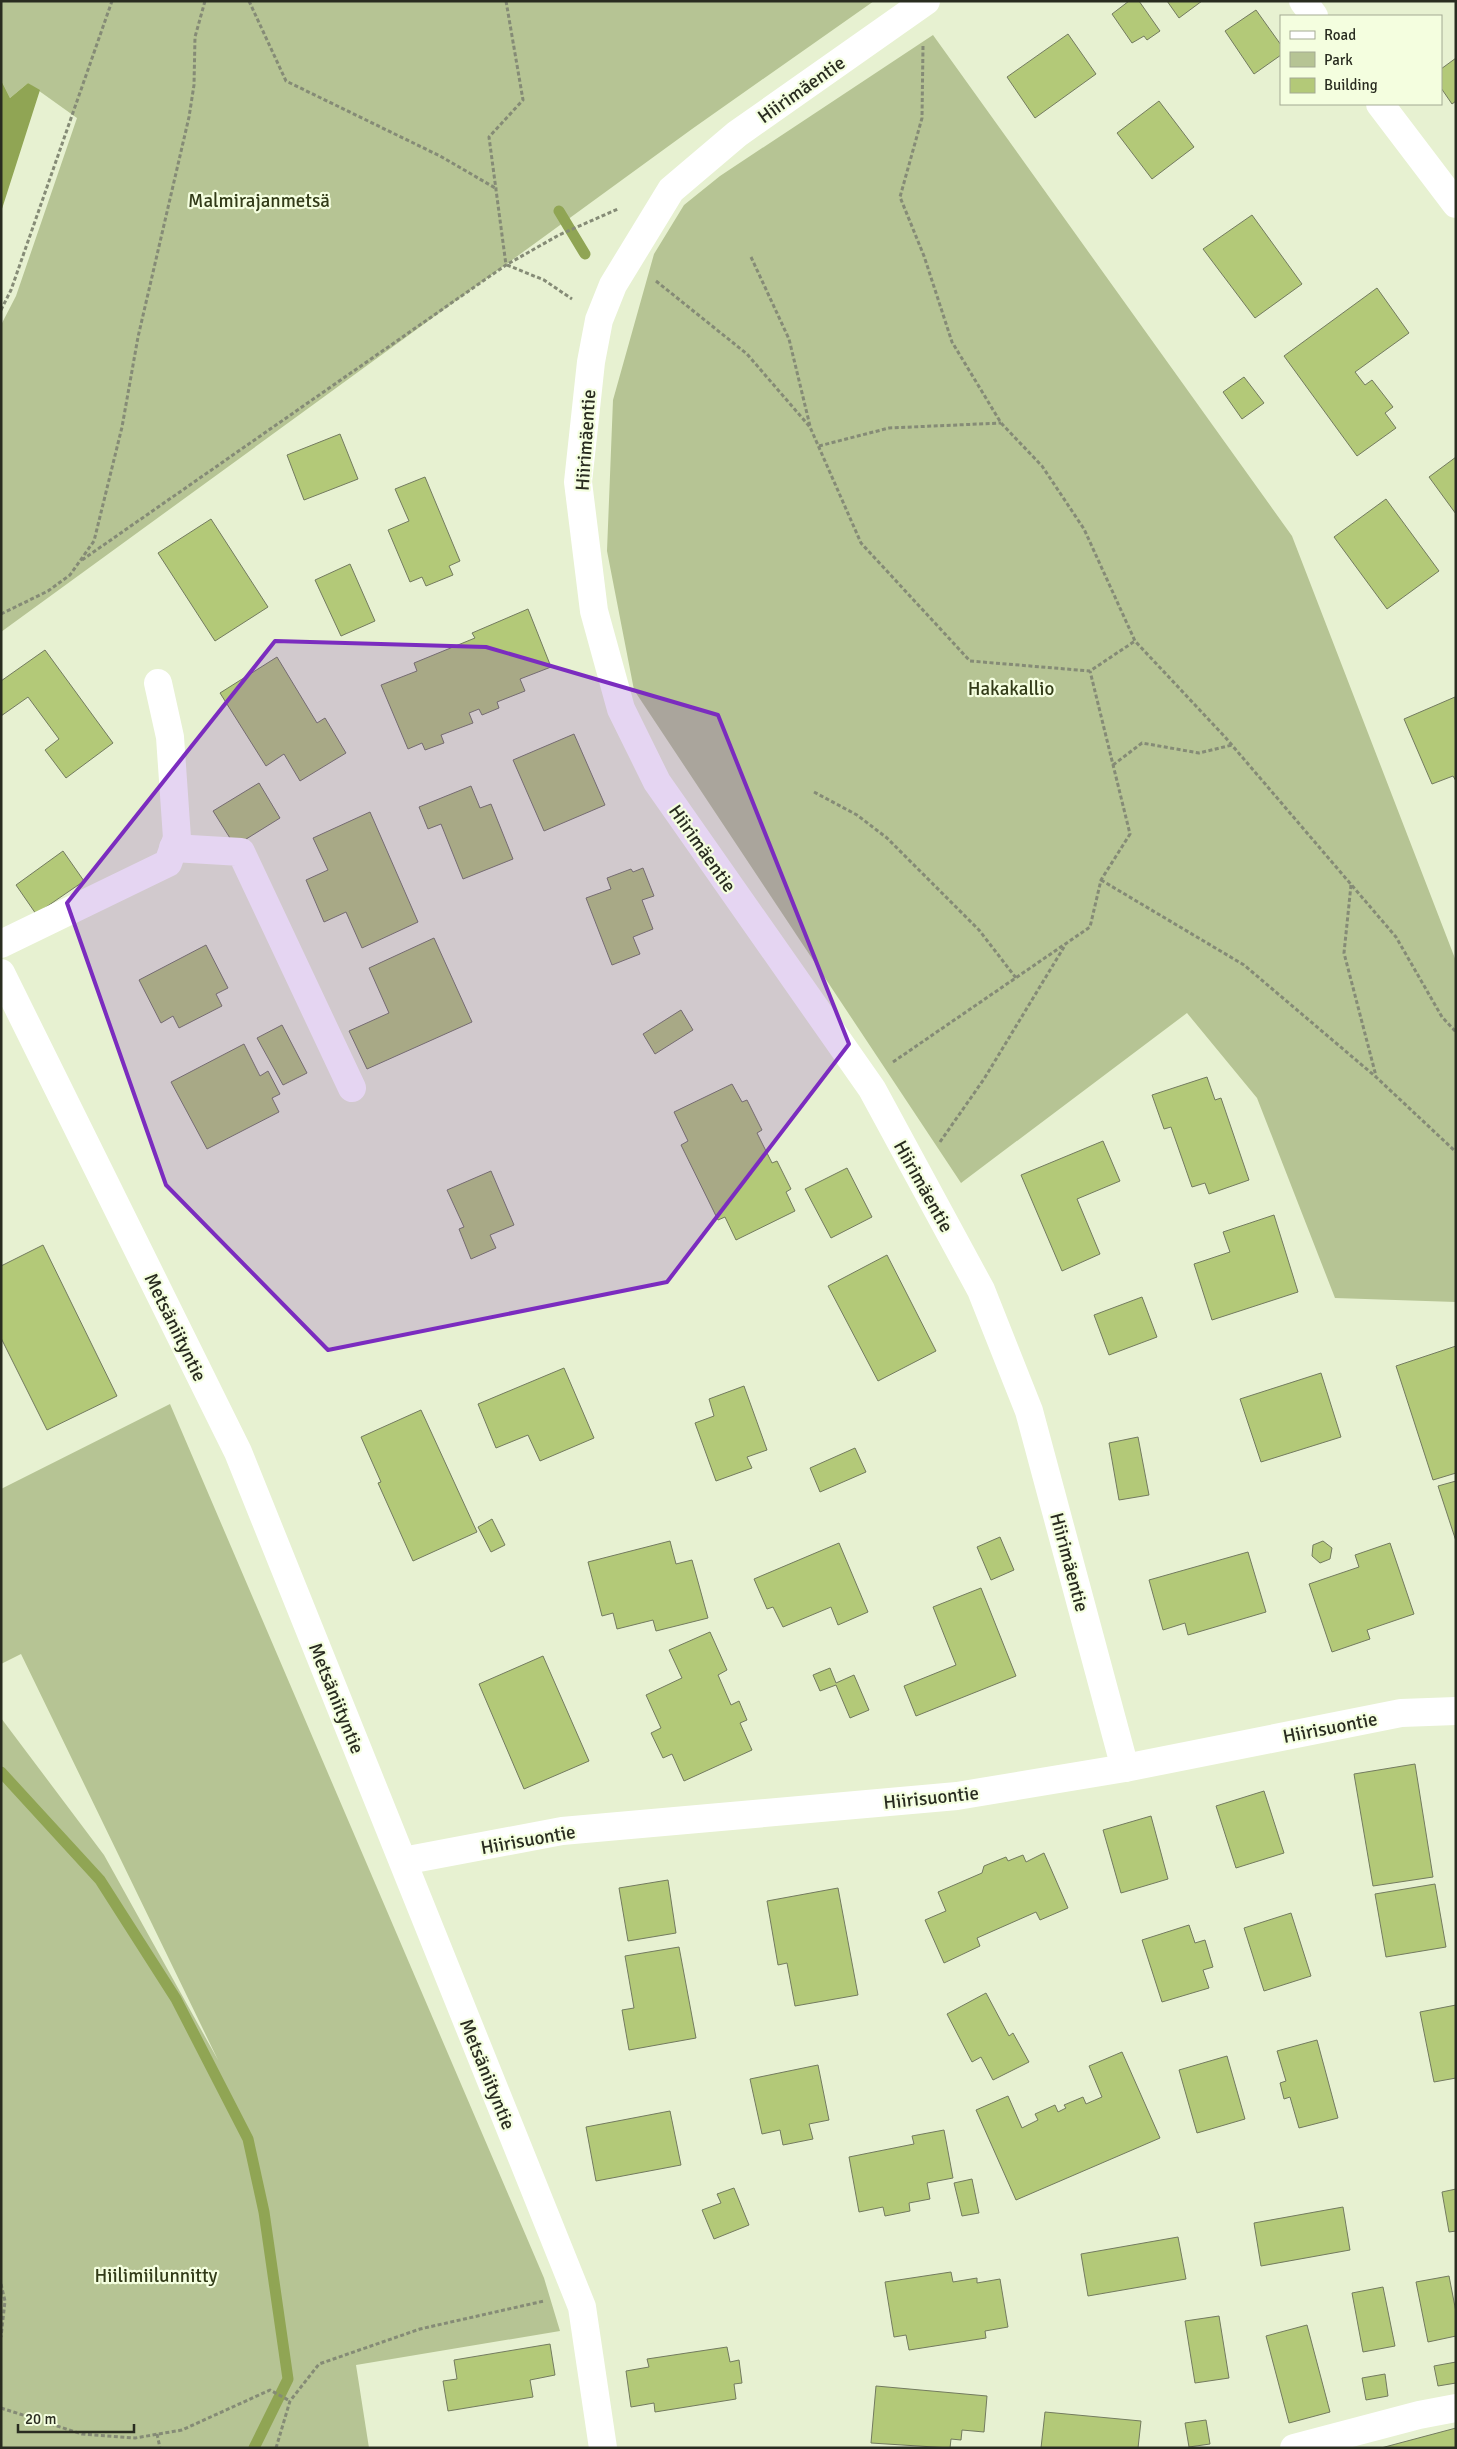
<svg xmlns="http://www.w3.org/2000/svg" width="1457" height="2449" font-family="Signika,sans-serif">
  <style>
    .green { fill: #b6c494 }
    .water { fill: #90a554 }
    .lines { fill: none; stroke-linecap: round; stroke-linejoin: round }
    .stream { stroke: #90a554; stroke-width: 11 }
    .building { fill: #b3c978; stroke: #737b5f }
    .path { stroke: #858b76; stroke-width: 3; stroke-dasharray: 4 2.5; stroke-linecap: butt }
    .minor { stroke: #fff; stroke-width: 28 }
    .marked { fill: #7b2cbf; fill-opacity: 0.2; stroke: #7b2cbf; stroke-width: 4; stroke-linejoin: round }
    .labels { text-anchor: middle; stroke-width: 4.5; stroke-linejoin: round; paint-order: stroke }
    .street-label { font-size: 19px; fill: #292c20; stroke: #f4fedf }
    .park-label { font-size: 19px; fill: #323b18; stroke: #f4fedf }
  </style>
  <rect width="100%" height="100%" fill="#e7f1d1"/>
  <g class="green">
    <polygon points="1,1 874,1 692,129 1,632 1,325 16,296 77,118 28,83 10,98 1,80"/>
    <polygon points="933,35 1292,536 1456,961 1456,1302 1335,1298 1257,1098 1187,1013 961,1183 634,690 607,551 613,400 654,254 684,205 720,176"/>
    <polygon points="170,1404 544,2278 560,2331 356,2365 369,2448 1,2448 1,1718 104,1855 218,2060 21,1654 1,1664 1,1489"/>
  </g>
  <polygon class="water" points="1,80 10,98 28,83 40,90 1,212"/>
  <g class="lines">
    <g class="stream">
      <polyline points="559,211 585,254"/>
      <polyline points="1,1772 100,1880 176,1999 248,2139 264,2212 288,2379 254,2448"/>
    </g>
  </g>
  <g class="building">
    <polygon points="1129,1 1139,1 1160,31 1147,40 1144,36 1132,43 1112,14"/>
    <polygon points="1167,1 1202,1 1179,18"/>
    <polygon points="1256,10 1281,45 1281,55 1254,74 1225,31"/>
    <polygon points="1068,34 1096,74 1035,118 1007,77"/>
    <polygon points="1456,58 1456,101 1452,104 1441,88 1441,69"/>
    <polygon points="1159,101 1194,147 1152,179 1117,133"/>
    <polygon points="1252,215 1302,284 1255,318 1203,249"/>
    <polygon points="1377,288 1409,333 1355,372 1365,385 1372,380 1393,407 1385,413 1396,428 1357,456 1284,356"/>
    <polygon points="1244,377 1264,403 1242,419 1223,392"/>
    <polygon points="340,434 358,479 304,500 287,455"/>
    <polygon points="1456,457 1456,514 1429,477"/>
    <polygon points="425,477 460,561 449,566 453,575 426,586 422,577 410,582 388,530 409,521 395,489"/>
    <polygon points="1386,499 1439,571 1387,609 1334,537"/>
    <polygon points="211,519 268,607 215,641 158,553"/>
    <polygon points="350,564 375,621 341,636 315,580"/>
    <polygon points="528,609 551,667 520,679 525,691 497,702 499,708 482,715 479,709 469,713 473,723 441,735 444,743 425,750 422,743 408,749 381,685 417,671 414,663 475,638 472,633"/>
    <polygon points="45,650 113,743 66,778 45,750 59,739 28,697 1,716 1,681"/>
    <polygon points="277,657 317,723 325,718 346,753 300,781 284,754 266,766 220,693"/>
    <polygon points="1455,697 1456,781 1453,776 1432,784 1404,719"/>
    <polygon points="574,734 605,805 544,831 513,760"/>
    <polygon points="259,783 280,818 235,846 213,811"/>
    <polygon points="471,786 480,808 491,804 513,859 463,879 441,824 428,829 419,807"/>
    <polygon points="370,812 418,922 362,948 346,912 324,922 306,880 328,870 313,838"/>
    <polygon points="63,851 84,881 36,914 16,885"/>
    <polygon points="643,868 654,896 642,900 653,929 633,937 640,954 612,965 586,898 611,889 607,878 631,869 633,872"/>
    <polygon points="434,938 472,1022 367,1069 349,1031 389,1013 369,968"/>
    <polygon points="206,945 228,988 216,994 222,1006 179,1028 173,1016 161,1023 139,980"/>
    <polygon points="681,1010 693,1030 655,1054 643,1034"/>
    <polygon points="282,1025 307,1073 283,1085 257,1038"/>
    <polygon points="244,1044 260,1076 268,1071 280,1094 272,1098 279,1112 207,1149 171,1082"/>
    <polygon points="1207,1077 1215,1100 1221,1098 1249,1180 1209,1194 1205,1183 1192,1187 1171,1127 1164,1129 1152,1095"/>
    <polygon points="732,1084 742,1102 747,1100 762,1130 757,1133 772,1163 777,1161 791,1189 786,1192 795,1211 736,1240 725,1217 718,1220 681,1145 688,1141 674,1112"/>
    <polygon points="1103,1141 1120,1181 1077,1199 1100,1254 1062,1271 1021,1175"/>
    <polygon points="847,1168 872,1217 831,1238 805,1189"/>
    <polygon points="491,1171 514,1225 490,1235 496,1248 471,1259 459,1229 464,1227 447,1190"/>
    <polygon points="1274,1215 1298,1292 1212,1320 1194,1264 1230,1252 1223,1232"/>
    <polygon points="43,1245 117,1396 47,1430 1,1338 1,1266"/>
    <polygon points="887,1255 936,1351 878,1381 828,1286"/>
    <polygon points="1142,1297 1157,1337 1109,1355 1094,1315"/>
    <polygon points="1456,1346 1456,1473 1433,1480 1396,1366"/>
    <polygon points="564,1368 594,1438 540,1461 528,1435 496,1448 478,1404"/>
    <polygon points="1321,1373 1341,1437 1261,1462 1240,1399"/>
    <polygon points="744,1386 767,1450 747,1457 752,1468 716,1481 695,1423 714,1416 709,1399"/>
    <polygon points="421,1410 477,1532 413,1561 378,1483 381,1482 361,1437"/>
    <polygon points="1138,1437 1149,1495 1119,1500 1109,1443"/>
    <polygon points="855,1448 866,1472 820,1492 810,1468"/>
    <polygon points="1456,1481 1456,1541 1438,1486"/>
    <polygon points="492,1519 505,1545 491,1552 478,1527"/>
    <polygon points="1000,1537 1014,1570 991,1580 977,1547"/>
    <polygon points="670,1541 676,1564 692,1560 708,1618 656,1631 653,1620 617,1629 613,1613 602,1616 588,1562"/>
    <polygon points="1323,1541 1332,1548 1330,1559 1320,1563 1312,1556 1313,1545"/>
    <polygon points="839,1543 868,1612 838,1625 831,1607 783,1627 773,1607 767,1609 754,1579"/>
    <polygon points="1390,1543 1414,1614 1367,1630 1370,1639 1332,1652 1309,1584 1359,1567 1355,1555"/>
    <polygon points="1248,1552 1266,1612 1188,1635 1185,1623 1163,1630 1149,1580"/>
    <polygon points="981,1588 1016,1676 916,1716 904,1686 956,1665 933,1607"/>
    <polygon points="710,1632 727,1670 718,1675 731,1705 739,1701 747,1720 740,1723 752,1750 684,1781 672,1754 663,1758 651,1733 661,1728 646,1695 682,1678 669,1650"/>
    <polygon points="543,1656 589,1761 524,1789 479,1684"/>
    <polygon points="830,1668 836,1683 854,1675 869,1710 850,1718 836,1685 820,1691 813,1675"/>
    <polygon points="1415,1764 1433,1877 1373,1886 1354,1774"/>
    <polygon points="1264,1791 1284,1853 1236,1868 1216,1806"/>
    <polygon points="1151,1816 1168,1879 1121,1893 1103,1830"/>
    <polygon points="1044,1853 1068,1908 1040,1920 1036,1912 977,1938 980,1946 944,1963 925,1920 946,1911 938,1892 982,1873 984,1866 1006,1857 1008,1861 1023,1855 1026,1862"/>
    <polygon points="668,1880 676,1933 628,1941 619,1888"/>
    <polygon points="1435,1884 1446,1947 1386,1957 1375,1894"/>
    <polygon points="838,1888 858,1995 795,2006 787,1963 778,1965 767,1901"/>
    <polygon points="1291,1913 1311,1976 1264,1991 1244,1928"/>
    <polygon points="1189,1925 1195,1943 1205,1940 1213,1967 1203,1970 1209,1988 1162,2002 1142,1940"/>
    <polygon points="679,1947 696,2038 629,2050 622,2010 634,2008 625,1956"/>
    <polygon points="986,1993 1009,2036 1013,2033 1029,2062 993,2080 981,2057 972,2062 947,2014"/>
    <polygon points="1456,2005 1456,2078 1434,2082 1420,2012"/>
    <polygon points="1317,2040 1338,2118 1299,2128 1290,2097 1284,2099 1280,2083 1286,2081 1277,2051"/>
    <polygon points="1122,2052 1160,2138 1016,2200 976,2110 1008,2096 1022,2128 1038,2120 1035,2114 1055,2105 1058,2112 1066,2108 1064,2105 1083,2097 1086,2104 1102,2097 1089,2066"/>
    <polygon points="1227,2056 1245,2119 1197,2133 1179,2070"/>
    <polygon points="818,2065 829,2120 809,2124 813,2139 783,2145 780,2130 762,2134 750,2079"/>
    <polygon points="670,2111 681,2165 596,2181 586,2127"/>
    <polygon points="944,2130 953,2178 927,2183 930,2199 909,2203 910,2211 885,2216 883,2207 859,2212 849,2157 914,2144 912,2136"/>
    <polygon points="972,2179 979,2213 962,2216 954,2183"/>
    <polygon points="734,2188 749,2225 714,2239 702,2210 721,2203 717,2194"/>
    <polygon points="1456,2189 1456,2231 1449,2232 1442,2192"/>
    <polygon points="1343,2207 1350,2250 1261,2266 1254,2223"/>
    <polygon points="1178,2237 1186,2279 1088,2296 1081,2254"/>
    <polygon points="951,2272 953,2282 977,2278 977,2283 1000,2279 1008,2327 985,2331 986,2338 909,2350 906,2335 894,2337 885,2282"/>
    <polygon points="1449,2276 1456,2312 1456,2336 1428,2342 1416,2282"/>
    <polygon points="1383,2287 1395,2346 1363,2352 1352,2293"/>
    <polygon points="1219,2316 1229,2378 1195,2383 1185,2321"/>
    <polygon points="1307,2325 1330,2412 1289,2423 1266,2336"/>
    <polygon points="550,2344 555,2375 530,2380 533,2397 448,2411 443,2381 457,2379 454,2360"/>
    <polygon points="727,2347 730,2362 739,2360 742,2383 734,2384 736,2399 655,2412 654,2403 631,2407 626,2371 649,2367 647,2359"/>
    <polygon points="1456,2362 1456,2383 1438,2386 1434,2366"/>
    <polygon points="1385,2374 1388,2396 1366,2400 1362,2378"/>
    <polygon points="876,2386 987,2396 984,2432 962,2430 961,2440 951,2439 950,2448 871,2443"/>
    <polygon points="1045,2412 1141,2421 1138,2448 1041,2448"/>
    <polygon points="1206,2420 1210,2444 1189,2447 1185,2423"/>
    <polygon points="1456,2428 1456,2448 1381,2448"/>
  </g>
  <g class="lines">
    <g class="path">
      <polyline points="249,1 286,81 440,156 497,189"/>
      <polyline points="506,1 523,100 489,137 506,265"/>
      <polyline points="923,46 922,118 900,197 924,256 952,342 1001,423 1042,466 1084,529 1135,641 1225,737 1396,937 1442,1017 1456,1032"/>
      <polyline points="751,257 789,339 810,426"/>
      <polyline points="507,265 544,280 572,299"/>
      <polyline points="656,281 747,354 810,427 861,543 970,661 1090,671 1135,641"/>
      <polyline points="1,310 11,290 112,1"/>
      <polyline points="819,446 889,428 1001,423"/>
      <polyline points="82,560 506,265 559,235 618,209"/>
      <polyline points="1,614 48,591 70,575 94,541 122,427 138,337 189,117 194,85 195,37 205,1"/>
      <polyline points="1113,765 1142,743 1199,753 1232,745"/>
      <polyline points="814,792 857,815 887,838 979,930 1016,978"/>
      <polyline points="1101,880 1244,965 1376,1077 1456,1152"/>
      <polyline points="1351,885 1344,953 1376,1076"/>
      <polyline points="893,1062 1090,927 1101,880 1130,834 1090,671"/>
      <polyline points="940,1142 984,1079 1064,947"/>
      <polyline points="1,2284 5,2301 1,2337"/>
      <polyline points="1,2408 82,2434 135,2438 182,2430 270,2390 290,2401"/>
      <polyline points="157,2434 160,2448"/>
      <polyline points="276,2448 290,2401 319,2364 420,2329 544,2301"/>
    </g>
    <g class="minor">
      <polyline points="926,1 737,134 671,190 613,285 599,320 591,362 578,482 594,611 621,709 657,782 872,1089 981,1290 1029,1411 1125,1768"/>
      <polyline points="1303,1 1314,16"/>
      <polyline points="1380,104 1456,204"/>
      <polyline points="173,848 241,852 352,1088"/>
      <polyline points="1,944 168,863 177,838 170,737 158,683"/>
      <polyline points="1,973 238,1452 582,2307 603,2448"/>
      <polyline points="403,1861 562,1831 957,1796 1125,1768 1401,1713 1456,1711"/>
      <polyline points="1294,2448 1419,2415 1456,2408"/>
    </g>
  </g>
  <path class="marked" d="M275,641L486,647L718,715L849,1044L667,1282L328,1350L166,1185L67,903Z"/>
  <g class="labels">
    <g class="street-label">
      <text transform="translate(801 89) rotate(-35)" y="7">Hiirimäentie</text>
      <text transform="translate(585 440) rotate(-86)" y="7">Hiirimäentie</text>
      <text transform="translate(703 848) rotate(55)" y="7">Hiirimäentie</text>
      <text transform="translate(924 1186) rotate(61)" y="7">Hiirimäentie</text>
      <text transform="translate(176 1327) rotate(64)" y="7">Metsäniityntie</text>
      <text transform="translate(1070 1562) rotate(75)" y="7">Hiirimäentie</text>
      <text transform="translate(337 1698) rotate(68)" y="7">Metsäniityntie</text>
      <text transform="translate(1330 1727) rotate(-11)" y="7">Hiirisuontie</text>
      <text transform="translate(931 1797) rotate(-6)" y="7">Hiirisuontie</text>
      <text transform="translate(528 1839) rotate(-10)" y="7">Hiirisuontie</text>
      <text transform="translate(488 2074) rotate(68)" y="7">Metsäniityntie</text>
    </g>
    <g class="park-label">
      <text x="259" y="207">Malmirajanmetsä</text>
      <text x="1011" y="695">Hakakallio</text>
      <text x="156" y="2282">Hiilimiilunnitty</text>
    </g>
  </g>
  <rect width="1457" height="2449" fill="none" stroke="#292c20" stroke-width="5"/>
  <rect x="1280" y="15" width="162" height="90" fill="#f4fedf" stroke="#a3aa93"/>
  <rect x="1290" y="31" width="25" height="8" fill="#ffffff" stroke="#a3aa93"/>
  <text x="1324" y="40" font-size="15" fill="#292c20">Road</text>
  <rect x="1290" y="52" width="25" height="15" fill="#b6c494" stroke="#a3aa93"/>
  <text x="1324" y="65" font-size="15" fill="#292c20">Park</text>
  <rect x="1290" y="78" width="25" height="15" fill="#b3c978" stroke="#a3aa93"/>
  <text x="1324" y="90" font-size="15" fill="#292c20">Building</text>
  <path d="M18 2424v8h116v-8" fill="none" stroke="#292c20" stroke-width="2.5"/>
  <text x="25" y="2424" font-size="15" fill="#292c20" stroke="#f4fedf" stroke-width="4" paint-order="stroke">20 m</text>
</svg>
